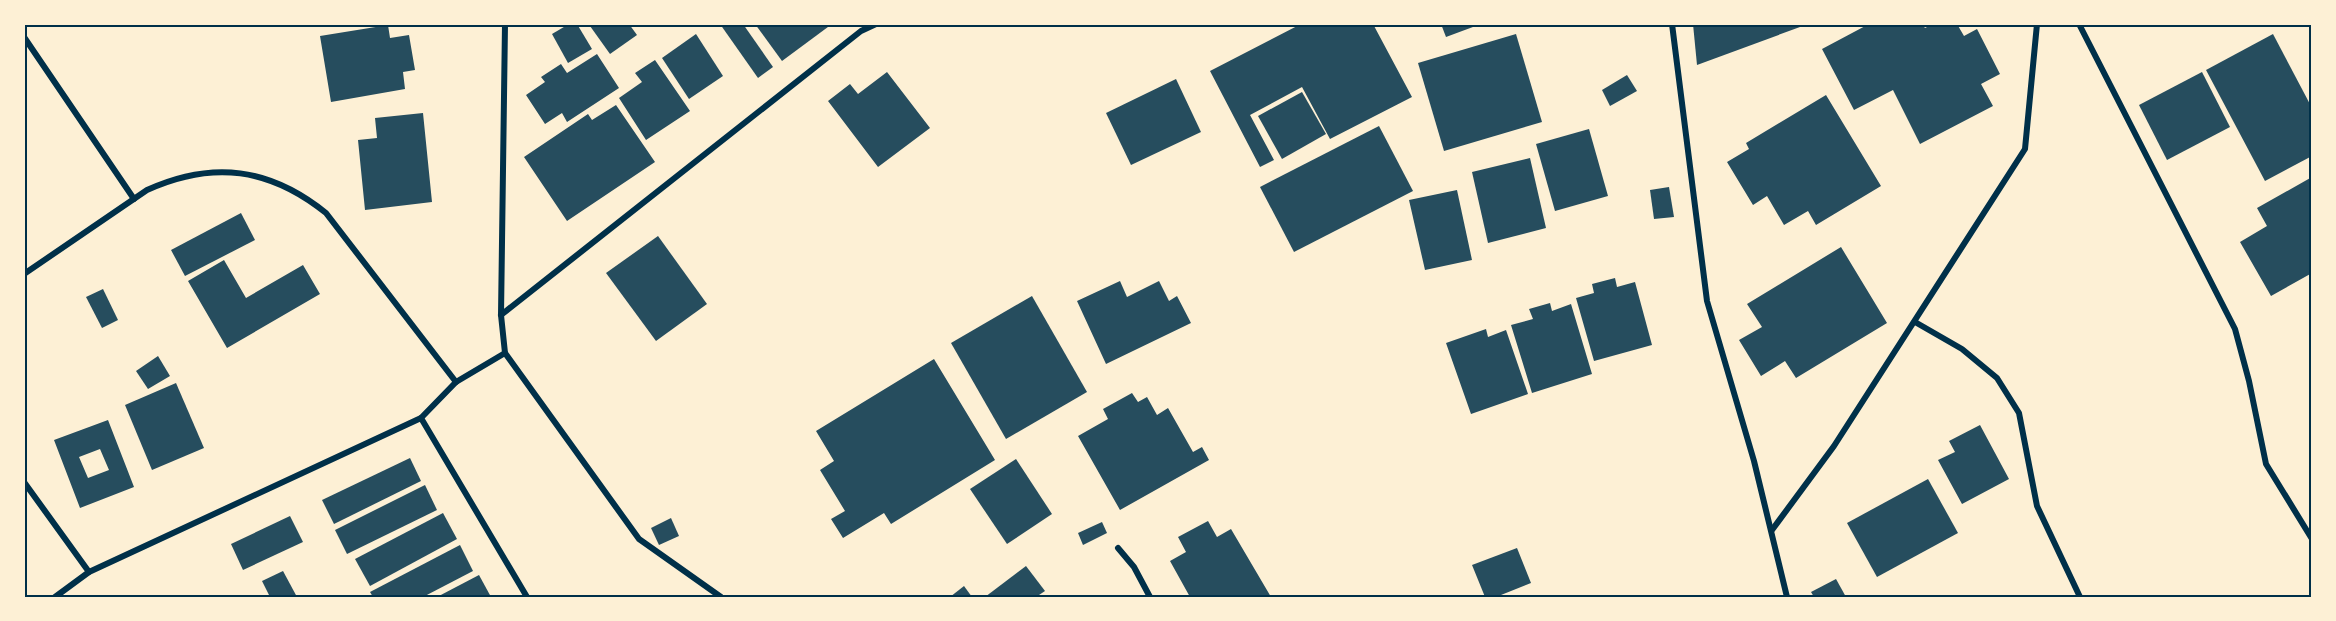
<svg xmlns="http://www.w3.org/2000/svg" width="2336" height="621" font-family="'Public Sans',sans-serif">
  <style>
    .building { fill: #264d5e; fill-rule: evenodd }
    .lines { fill: none; stroke-linecap: round; stroke-linejoin: round }
    .minor { stroke: #003049; stroke-width: 6 }
    .neatline { fill: none; stroke: #003049; stroke-width: 2 }
  </style>
  <rect width="100%" height="100%" fill="#fdf0d5"/>
  <g class="building">
    <polygon points="569,24 577,24 592,49 568,63 552,34"/>
    <polygon points="593,24 629,24 637,35 610,54 590,26"/>
    <polygon points="720,24 743,24 773,67 758,78"/>
    <polygon points="755,24 832,24 782,61"/>
    <polygon points="1301,24 1373,24 1412,97 1330,139 1302,87 1250,115 1274,160 1260,167 1210,71"/>
    <polygon points="1441,24 1481,24 1446,37"/>
    <polygon points="1693,24 1798,24 1800,27 1697,65"/>
    <polygon points="1869,24 1922,24 1925,28 1933,24 1957,24 1964,36 1977,29 2000,74 1981,84 1993,106 1920,144 1893,90 1854,110 1822,49"/>
    <polygon points="388,25 390,38 409,35 415,70 403,72 405,89 331,102 320,36"/>
    <polygon points="696,34 723,76 689,99 662,58"/>
    <polygon points="1516,34 1542,122 1444,151 1418,63"/>
    <polygon points="2273,34 2312,108 2312,156 2265,181 2206,70"/>
    <polygon points="597,54 619,88 567,122 562,113 545,124 526,95 545,82 541,77 561,64 567,73"/>
    <polygon points="655,60 690,111 646,140 619,98 642,82 635,73"/>
    <polygon points="887,72 930,128 878,167 828,101 850,84 858,94"/>
    <polygon points="2202,72 2230,127 2167,160 2139,105"/>
    <polygon points="1627,75 1637,91 1610,106 1602,90"/>
    <polygon points="1176,79 1201,132 1131,165 1106,113"/>
    <polygon points="1302,92 1326,134 1282,159 1258,116"/>
    <polygon points="1826,95 1881,186 1816,225 1808,211 1784,225 1767,196 1753,205 1727,162 1749,149 1746,143"/>
    <polygon points="616,105 655,162 567,221 524,157 588,114 592,120"/>
    <polygon points="423,113 432,202 365,210 358,140 377,138 375,118"/>
    <polygon points="1379,126 1413,191 1294,252 1260,187"/>
    <polygon points="1589,129 1608,196 1555,211 1536,144"/>
    <polygon points="1530,158 1546,228 1488,243 1472,172"/>
    <polygon points="2312,177 2312,273 2271,296 2240,242 2267,226 2257,208"/>
    <polygon points="1669,187 1674,217 1654,219 1650,190"/>
    <polygon points="1457,190 1472,260 1425,270 1409,200"/>
    <polygon points="241,213 255,240 185,276 171,250"/>
    <polygon points="658,236 707,304 656,341 606,273"/>
    <polygon points="1841,247 1887,323 1796,378 1785,361 1761,376 1739,340 1762,327 1747,304"/>
    <polygon points="224,260 246,298 303,265 320,294 227,348 188,281"/>
    <polygon points="1615,278 1617,287 1635,282 1652,345 1594,361 1576,298 1594,293 1592,284"/>
    <polygon points="1120,281 1127,297 1159,281 1169,301 1177,296 1191,323 1106,364 1077,301"/>
    <polygon points="103,289 118,320 102,328 86,297"/>
    <polygon points="1032,296 1087,392 1006,439 951,343"/>
    <polygon points="1550,303 1552,311 1571,304 1592,374 1532,393 1511,325 1533,319 1529,309"/>
    <polygon points="1486,329 1488,337 1506,330 1528,394 1471,414 1446,343"/>
    <polygon points="158,356 170,376 148,389 136,371"/>
    <polygon points="934,359 995,460 891,524 884,513 843,538 831,519 845,511 820,470 834,461 816,431"/>
    <polygon points="176,383 204,448 152,470 125,405"/>
    <polygon points="1132,393 1138,402 1147,397 1157,415 1168,408 1193,452 1202,447 1209,460 1120,510 1078,436 1108,419 1103,409"/>
    <path d="M108,420L134,487L80,508L54,440ZM100,449L109,470L88,478L79,457Z"/>
    <polygon points="1980,425 2009,479 1962,504 1938,460 1955,452 1949,441"/>
    <polygon points="410,458 421,481 334,524 322,500"/>
    <polygon points="1016,459 1052,514 1007,544 970,489"/>
    <polygon points="1928,479 1958,533 1877,577 1847,523"/>
    <polygon points="425,485 437,510 347,554 335,530"/>
    <polygon points="443,513 457,539 370,586 355,559"/>
    <polygon points="290,516 303,542 243,570 231,544"/>
    <polygon points="671,518 679,536 659,545 651,528"/>
    <polygon points="1208,521 1217,537 1231,529 1271,597 1190,597 1170,561 1186,552 1178,537"/>
    <polygon points="1102,522 1107,533 1083,545 1078,533"/>
    <polygon points="460,545 473,571 423,597 373,597 370,592"/>
    <polygon points="1517,548 1531,583 1496,597 1485,597 1472,565"/>
    <polygon points="1026,566 1045,591 1036,597 985,597"/>
    <polygon points="283,571 297,597 270,597 262,581"/>
    <polygon points="479,575 491,597 437,597"/>
    <polygon points="1836,579 1846,597 1814,597 1811,592"/>
    <polygon points="964,586 972,597 950,597"/>
  </g>
  <g class="lines">
    <g class="minor">
      <polyline points="505,24 501,315 505,353 456,382 421,418 527,597"/>
      <polyline points="1672,24 1707,301 1754,461 1787,597"/>
      <polyline points="2079,24 2235,329 2249,381 2266,464 2312,539"/>
      <polyline points="24,37 134,199"/>
      <path d="M24,274L147,190C213,160 270,168 326,213L456,382"/>
      <polyline points="501,315 861,31 876,24"/>
      <polyline points="1915,322 1962,349 1997,378 2019,413 2037,506 2080,597"/>
      <polyline points="505,353 639,539 721,597"/>
      <polyline points="24,482 89,572"/>
      <polyline points="1772,530 1834,446 2025,149 2037,24"/>
      <polyline points="1118,548 1134,567 1150,597"/>
      <polyline points="55,597 89,572 421,418"/>
    </g>
  </g>
  <rect width="2336" height="621" fill="none" stroke="#fdf0d5" stroke-width="51"/>
  <rect x="26" y="26" width="2284" height="570" class="neatline"/>
</svg>
